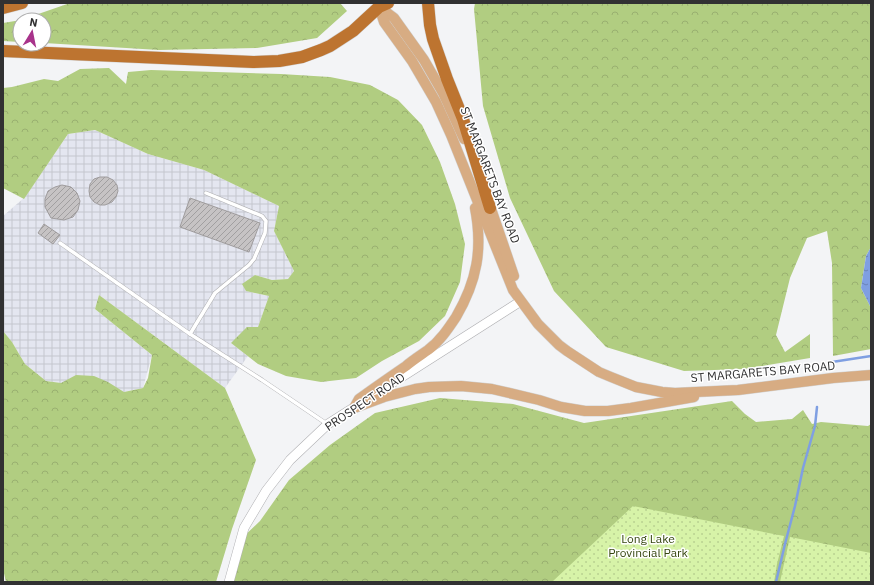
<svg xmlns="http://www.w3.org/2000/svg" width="874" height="585" font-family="'IBM Plex Sans',sans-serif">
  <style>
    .industrial { fill: url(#industrial-grid) }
    .forest { fill: url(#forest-crowns) }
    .park { fill: url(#park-dots) }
    .water { fill: url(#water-ripples) }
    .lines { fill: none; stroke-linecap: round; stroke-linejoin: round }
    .stream { stroke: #7f9fe2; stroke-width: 2.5 }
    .building { fill: url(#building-hatch); stroke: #9f9c9d }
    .service-casing { stroke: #b0b0b3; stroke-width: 4.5 }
    .secondary-casing { stroke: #b0b0b3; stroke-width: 10 }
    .primary-casing { stroke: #d2d2d2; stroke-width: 11 }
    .motorway-casing { stroke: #d2d2d2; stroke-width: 13 }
    .service { stroke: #fff; stroke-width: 3.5 }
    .secondary { stroke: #fff; stroke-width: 9 }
    .primary { stroke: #d7ac83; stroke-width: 10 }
    .motorway { stroke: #bd7430; stroke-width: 12 }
    .labels { text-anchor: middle; stroke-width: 3; stroke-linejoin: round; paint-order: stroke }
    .street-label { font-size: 12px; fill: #313132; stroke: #fff }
    .park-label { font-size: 12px; fill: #364710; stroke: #fff }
  </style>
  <defs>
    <pattern id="industrial-grid" width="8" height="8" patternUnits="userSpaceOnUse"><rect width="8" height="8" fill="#e4e6f0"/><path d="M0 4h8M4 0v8" fill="none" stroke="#c4c6ce"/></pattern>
    <pattern id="forest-crowns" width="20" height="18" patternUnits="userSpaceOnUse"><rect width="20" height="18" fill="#b1cd81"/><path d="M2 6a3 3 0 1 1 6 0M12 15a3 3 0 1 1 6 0" fill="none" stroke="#99b070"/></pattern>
    <pattern id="park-dots" width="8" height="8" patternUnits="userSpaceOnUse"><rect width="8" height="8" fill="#d7f3a8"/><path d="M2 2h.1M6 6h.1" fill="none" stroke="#b9d191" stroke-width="1.8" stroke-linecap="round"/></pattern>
    <pattern id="water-ripples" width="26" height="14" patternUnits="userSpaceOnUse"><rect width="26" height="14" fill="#7f9fe2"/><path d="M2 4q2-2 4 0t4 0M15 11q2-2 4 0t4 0" fill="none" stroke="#6982b8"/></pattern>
    <pattern id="building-hatch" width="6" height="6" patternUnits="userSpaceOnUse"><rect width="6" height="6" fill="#c6c3c4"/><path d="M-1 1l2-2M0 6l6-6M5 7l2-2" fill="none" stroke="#a19fa0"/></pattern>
  </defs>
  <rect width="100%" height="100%" fill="#f3f4f6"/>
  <polygon class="industrial" points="95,130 148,154 204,170 279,206 274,231 294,271 288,279 272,280 255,275 246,291 269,296 258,327 231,343 248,356 225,388 99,295 95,309 152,355 143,388 124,392 46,381 25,364 12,342 3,332 3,216 25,197 68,134"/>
  <g class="forest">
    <polygon points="70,3 340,3 347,11 317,38 257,48 159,50 44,43 44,20 20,20 20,42 3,41 3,23 21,20"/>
    <polygon points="475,3 871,3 871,247 866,256 861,288 871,308 871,349 833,356 832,263 827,231 807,238 790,278 776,335 785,352 810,334 810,358 744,369 684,371 606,347 554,291 510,198 483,106 474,9"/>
    <polygon points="109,68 126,84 128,72 151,70 281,74 330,77 370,85 398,100 422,125 440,162 455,204 465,244 460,282 445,316 419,341 382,361 356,378 321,382 286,376 258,364 231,343 247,327 258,327 269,296 246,291 242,284 255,275 272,280 288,279 294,271 274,231 279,206 204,170 148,154 95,130 68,134 24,199 3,188 3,88 12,87 44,79 58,81 80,69"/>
    <polygon points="99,295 225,388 256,460 232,529 216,582 6,582 3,569 3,331 12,342 25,364 46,381 61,383 76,375 94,376 108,382 124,392 143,388 148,378 152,355 95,309"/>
    <polygon points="440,398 513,404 584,423 732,401 745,414 756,422 792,419 803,410 812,424 821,422 868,426 871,424 871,582 233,582 240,540 260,521 289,480 330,445 375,413"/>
  </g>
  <g class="park">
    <polygon points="633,506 784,536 777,564 774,582 552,582"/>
    <polygon points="790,537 871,553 871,582 780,582"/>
  </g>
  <polygon class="water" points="871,247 871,308 861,288 866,256"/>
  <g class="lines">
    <g class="stream">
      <polyline points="832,362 871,356"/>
      <polyline points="776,582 785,544 795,506 803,468 815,426 817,407"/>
    </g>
  </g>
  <g class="building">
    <polygon points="100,177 107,177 113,180 117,185 118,191 116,197 112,202 105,205 100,205 94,202 90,197 89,191 90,184 94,179"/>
    <polygon points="62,185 71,187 77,193 80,201 78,210 73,217 64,220 51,218 45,207 45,199 48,191 55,187"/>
    <polygon points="190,198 260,223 249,252 180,227"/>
    <polygon points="44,224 60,235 53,244 38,233"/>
  </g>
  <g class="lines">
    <g class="service-casing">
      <g id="service">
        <polyline points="60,243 190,334 262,380 299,405 327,424"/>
        <polyline points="190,334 215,293 249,265 254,259 265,233 266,221 262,216 206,193"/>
      </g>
    </g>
    <g class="secondary-casing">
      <polyline id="secondary" points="229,582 244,528 266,491 290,460 328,424 521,301"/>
    </g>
    <g class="primary-casing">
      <g id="primary">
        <polyline points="378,6 394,18 424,60 443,93 464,139"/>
        <polyline points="379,7 384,22 412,61 436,102 451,135 513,290 538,324 559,345 567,351 599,372 611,377 636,387 662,392 675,393 738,390 833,378 871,375"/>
        <polyline points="488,200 514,276"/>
        <polyline points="354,408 384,397 415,389 429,387 461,386 492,389 539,400 561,407 585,411 608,411 631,408 694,397"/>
        <path d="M354,408L359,399C374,388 390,377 406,366C413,360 421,355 428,350C440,341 448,329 456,317C477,281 483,249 475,208"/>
      </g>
    </g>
    <g class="motorway-casing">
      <g id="motorway">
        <polyline points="428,3 430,25 433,39 447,79 463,119 490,208"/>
        <polyline points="3,8 22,3"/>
        <polyline points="3,51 253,62 279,61 302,57 321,50 330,46 353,31 379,7 388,3"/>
      </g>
    </g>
    <use href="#service" class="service"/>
    <use href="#secondary" class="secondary"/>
    <use href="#primary" class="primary"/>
    <use href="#motorway" class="motorway"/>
  </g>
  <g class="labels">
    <g class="street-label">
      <text transform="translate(490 175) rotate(69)" y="4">ST MARGARETS BAY ROAD</text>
      <text transform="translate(763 372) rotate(-5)" y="4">ST MARGARETS BAY ROAD</text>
      <text transform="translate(365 402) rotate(-34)" y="4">PROSPECT ROAD</text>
    </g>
    <g class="park-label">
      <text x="648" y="543">Long Lake<tspan x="648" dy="14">Provincial Park</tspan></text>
    </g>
  </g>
  <rect width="874" height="585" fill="none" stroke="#313132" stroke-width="8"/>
  <g transform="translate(32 32) rotate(10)"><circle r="19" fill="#ffffff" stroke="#adadad"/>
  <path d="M0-3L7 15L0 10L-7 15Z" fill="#a8338b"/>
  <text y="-6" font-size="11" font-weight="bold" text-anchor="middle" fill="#313132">N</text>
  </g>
</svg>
